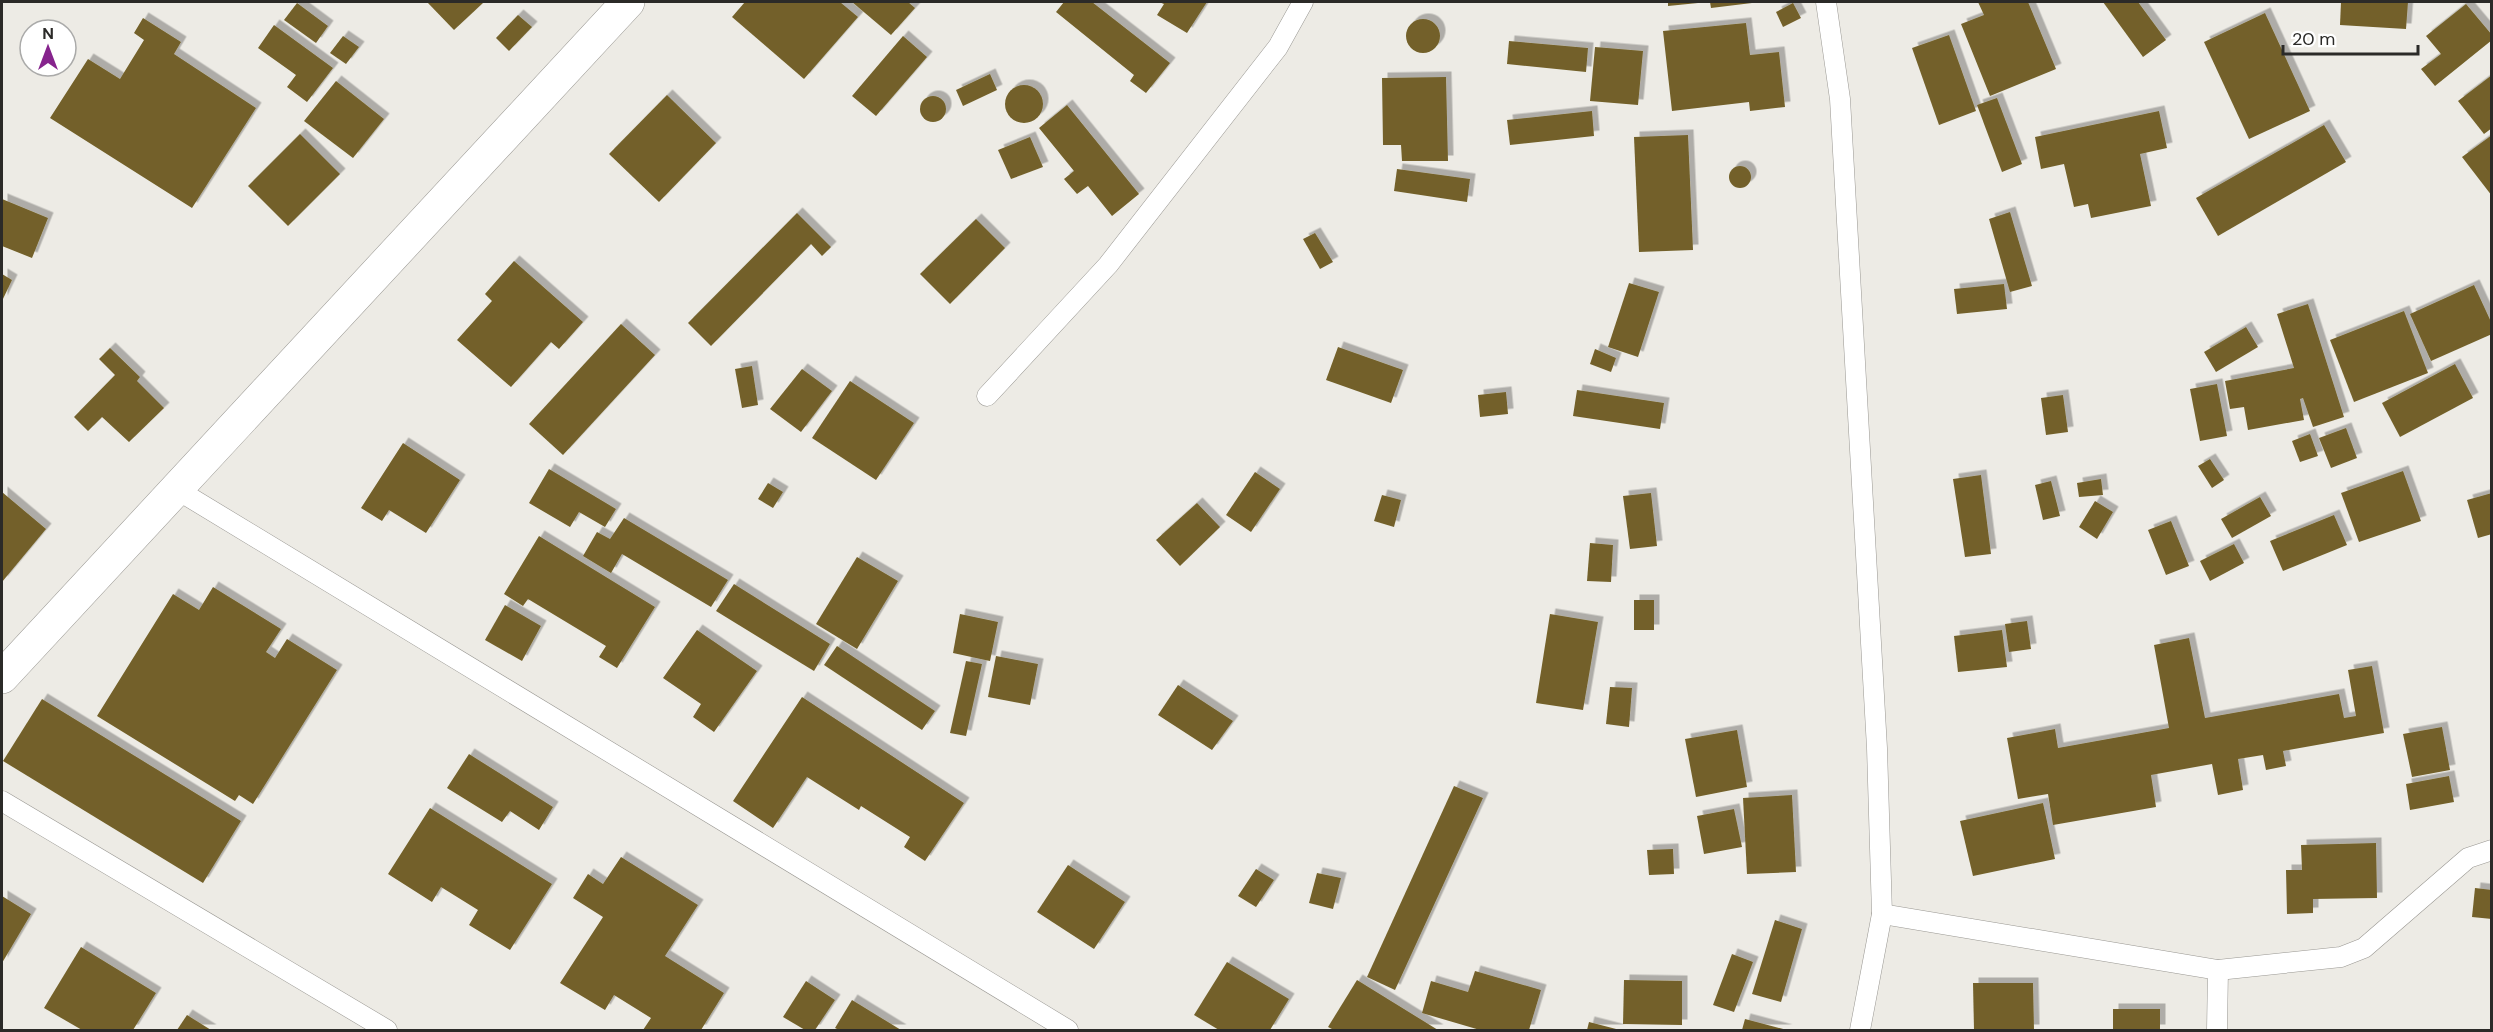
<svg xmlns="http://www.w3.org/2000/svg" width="2493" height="1032" font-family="'DM Sans',sans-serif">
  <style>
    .building { fill: #736129; filter: url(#shadow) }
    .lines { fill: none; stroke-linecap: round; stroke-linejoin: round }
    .service-casing { stroke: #999792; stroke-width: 21 }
    .secondary-casing { stroke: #999792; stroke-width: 34 }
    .service { stroke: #fff; stroke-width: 20 }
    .secondary { stroke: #fff; stroke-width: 33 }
  </style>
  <defs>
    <filter id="shadow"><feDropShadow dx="5.5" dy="-5.5" stdDeviation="0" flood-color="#0004"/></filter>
  </defs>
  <rect width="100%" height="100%" fill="#edebe5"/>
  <g class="building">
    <polygon points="427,2 484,2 454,30"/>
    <polygon points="745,2 840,2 858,17 804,79 732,17"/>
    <polygon points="852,2 908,2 915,8 891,35"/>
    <polygon points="1064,2 1092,2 1170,63 1146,93 1130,81 1134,75 1056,12"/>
    <polygon points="1159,2 1207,2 1187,33 1157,15 1164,4"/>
    <polygon points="1668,2 1698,2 1698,3 1668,6"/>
    <polygon points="1710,2 1752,2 1752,3 1711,8"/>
    <polygon points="1978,2 2028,2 2056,69 1990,96 1961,24 1984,15"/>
    <polygon points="2103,2 2138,2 2166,40 2143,57"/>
    <polygon points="2341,2 2408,2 2406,29 2340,25"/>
    <polygon points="297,3 328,26 316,43 284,20"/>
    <polygon points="1793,3 1801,18 1783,27 1776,12"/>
    <polygon points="2466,4 2492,35 2492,40 2435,86 2421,69 2441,54 2426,36"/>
    <polygon points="2265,13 2310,111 2249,139 2204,42"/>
    <polygon points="518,15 532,27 509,51 496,38"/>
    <polygon points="143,18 181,42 174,54 256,108 192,208 50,118 88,59 120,79 144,40 134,33"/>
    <circle cx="1423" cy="36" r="17"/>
    <polygon points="1746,23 1750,55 1779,52 1785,107 1750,111 1749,102 1672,111 1663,31"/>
    <polygon points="274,25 333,68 307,102 287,87 296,75 258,48"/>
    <polygon points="1949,35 1976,111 1939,125 1912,48"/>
    <polygon points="343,36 359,47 346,64 330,53"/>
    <polygon points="903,36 927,57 876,116 852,96"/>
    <polygon points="1509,41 1588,48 1586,72 1507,64"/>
    <polygon points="1595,47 1643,51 1638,105 1590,101"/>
    <polygon points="990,74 997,90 963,106 956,90"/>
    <polygon points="2492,75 2492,128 2484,134 2458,101"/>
    <polygon points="1446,77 1448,161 1402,161 1401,145 1383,145 1382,78"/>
    <polygon points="336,81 384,119 353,158 304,121"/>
    <circle cx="1024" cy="104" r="19"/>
    <polygon points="667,95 716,143 659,202 609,154"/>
    <circle cx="933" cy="109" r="13"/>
    <polygon points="1997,98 2022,164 2002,172 1977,105"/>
    <polygon points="1067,105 1139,194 1112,216 1088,186 1077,194 1064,179 1074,171 1039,128"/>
    <polygon points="1592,111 1594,136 1510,145 1507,120"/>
    <polygon points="2159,111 2167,148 2140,154 2151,206 2091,218 2088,204 2074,207 2064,164 2041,169 2035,137"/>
    <polygon points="2324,125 2346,162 2218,236 2196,198"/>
    <polygon points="300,134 340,174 288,226 248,186"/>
    <polygon points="1688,135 1693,250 1639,252 1634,137"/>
    <polygon points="2492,135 2492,196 2462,157"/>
    <polygon points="1030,137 1043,167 1011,179 998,150"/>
    <circle cx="1740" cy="177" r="11"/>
    <polygon points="1397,169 1470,179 1467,202 1394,191"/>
    <polygon points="2,199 48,218 32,258 2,246"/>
    <polygon points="2010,212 2032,286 2010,292 1989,219"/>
    <polygon points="797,213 831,247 822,256 811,244 711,346 688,323"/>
    <polygon points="976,219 1005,248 950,304 920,274"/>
    <polygon points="1315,233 1333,262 1320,269 1303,239"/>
    <polygon points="514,261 583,322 559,349 551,342 511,387 457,340 492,301 485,294"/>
    <polygon points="2,274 12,280 2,301"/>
    <polygon points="1629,283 1659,292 1638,357 1608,347"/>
    <polygon points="2004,284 2007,309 1957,314 1954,289"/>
    <polygon points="2474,285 2492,324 2492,334 2431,361 2410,314"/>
    <polygon points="2308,304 2344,417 2313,427 2303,398 2300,399 2304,420 2248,430 2244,407 2230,409 2225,381 2294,368 2277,314"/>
    <polygon points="2404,311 2428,373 2354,402 2330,340"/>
    <polygon points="621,324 655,355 563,455 529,424"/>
    <polygon points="2246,327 2258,347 2216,372 2204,352"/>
    <polygon points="1338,347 1403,370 1391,403 1326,380"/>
    <polygon points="110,348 140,377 137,381 164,408 129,442 102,417 88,431 74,417 115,375 99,359"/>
    <polygon points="1595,349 1616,358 1611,372 1590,364"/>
    <polygon points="2455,364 2473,398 2400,437 2382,403"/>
    <polygon points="752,366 758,405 742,408 735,369"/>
    <polygon points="802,369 832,391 801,432 770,409"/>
    <polygon points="850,381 914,423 876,480 812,438"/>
    <polygon points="2217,384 2227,436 2200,441 2190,389"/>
    <polygon points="1577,390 1664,403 1660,429 1573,416"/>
    <polygon points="1506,392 1508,414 1480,417 1478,395"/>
    <polygon points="2063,395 2068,432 2046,435 2041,398"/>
    <polygon points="2346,428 2357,458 2331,468 2319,438"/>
    <polygon points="2310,434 2318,456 2300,462 2292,441"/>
    <polygon points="403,443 460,480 426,533 389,510 382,521 361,508"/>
    <polygon points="2210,459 2224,480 2212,488 2198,466"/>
    <polygon points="549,469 616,509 605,527 579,512 570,527 529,503"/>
    <polygon points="2403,471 2421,521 2359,542 2341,493"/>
    <polygon points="1255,472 1280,489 1251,532 1226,515"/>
    <polygon points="1981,475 1991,554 1965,557 1953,479"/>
    <polygon points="2101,479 2103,495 2079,497 2077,483"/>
    <polygon points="2051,481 2060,516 2043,520 2035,485"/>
    <polygon points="768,483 783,492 773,508 758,499"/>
    <polygon points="2,492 46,529 2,582"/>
    <polygon points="1651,493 1657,546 1630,549 1623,496"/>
    <polygon points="2492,493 2492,534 2478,538 2467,500"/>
    <polygon points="1382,495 1401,500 1394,527 1374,521"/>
    <polygon points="2260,497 2271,516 2232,538 2221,519"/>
    <polygon points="2095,501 2113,512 2097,539 2079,527"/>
    <polygon points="1197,503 1220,527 1180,566 1156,540"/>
    <polygon points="2334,515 2347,545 2283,571 2270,541"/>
    <polygon points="624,518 728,580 711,607 622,554 611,573 583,556 597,532 610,539"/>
    <polygon points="2171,521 2189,566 2166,575 2148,530"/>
    <polygon points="539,536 655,607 617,668 599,657 606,646 528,599 523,606 504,594"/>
    <polygon points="1590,543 1613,545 1611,582 1587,581"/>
    <polygon points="2234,544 2244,563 2210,581 2200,561"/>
    <polygon points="857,557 898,581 857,649 816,624"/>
    <polygon points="734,584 830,644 814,671 716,611"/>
    <polygon points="213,587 281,629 266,652 275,658 287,639 337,670 253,804 239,795 235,801 97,716 173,594 199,610"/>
    <rect x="1634" y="600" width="20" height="30"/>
    <polygon points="505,605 541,626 522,661 485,640"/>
    <polygon points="960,614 998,622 990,661 953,653"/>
    <polygon points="1550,614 1598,622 1583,710 1536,703"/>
    <polygon points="2027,621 2031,649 2009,652 2005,624"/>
    <polygon points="697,630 757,671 714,732 693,717 701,704 663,678"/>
    <polygon points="2002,630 2007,667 1958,672 1954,636"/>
    <polygon points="2189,638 2205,718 2339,694 2344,718 2356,716 2348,670 2372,666 2384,733 2283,751 2286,766 2266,770 2263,755 2238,759 2243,790 2218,795 2212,764 2151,775 2156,807 2053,825 2048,794 2018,799 2007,738 2055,729 2058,748 2169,728 2154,645"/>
    <polygon points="837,646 935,711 922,730 824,665"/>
    <polygon points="996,656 1038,664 1030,705 988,697"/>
    <polygon points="966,661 982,664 966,736 950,733"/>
    <polygon points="1178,685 1233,721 1212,750 1158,715"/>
    <polygon points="1610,687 1632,688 1629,727 1606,724"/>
    <polygon points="802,697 964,803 925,861 904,847 910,837 861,806 859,810 807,777 773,828 733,801"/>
    <polygon points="42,699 241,821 203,883 3,761"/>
    <polygon points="2442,727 2450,770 2412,777 2403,734"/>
    <polygon points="1737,730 1747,787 1696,797 1685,739"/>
    <polygon points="469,754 553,807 539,830 510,811 502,822 447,788"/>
    <polygon points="2449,776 2454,802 2410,810 2406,784"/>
    <polygon points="1454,786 1483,798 1395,990 1367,977"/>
    <polygon points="1792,795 1796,872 1747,874 1743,798"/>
    <polygon points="2043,803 2055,859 1973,876 1960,821"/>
    <polygon points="430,808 552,884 510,950 469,925 478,910 441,887 432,902 388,874"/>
    <polygon points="1734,809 1742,847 1704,854 1697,816"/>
    <polygon points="2376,843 2377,898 2313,899 2313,913 2287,914 2286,870 2302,870 2301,845"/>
    <polygon points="1673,849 1674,874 1649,875 1647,850"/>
    <polygon points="621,857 698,905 665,956 724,993 701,1030 643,1030 651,1018 614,995 605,1010 560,983 603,917 573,898 588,874 603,884"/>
    <polygon points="1068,865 1125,902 1094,949 1037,912"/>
    <polygon points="1256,869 1274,880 1256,907 1238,896"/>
    <polygon points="1317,873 1341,878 1333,909 1309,903"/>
    <polygon points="2475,888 2492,890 2492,919 2472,917"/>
    <polygon points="2,896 31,914 2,963"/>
    <polygon points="1775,920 1802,929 1781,1002 1752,994"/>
    <polygon points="81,947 156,993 133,1030 82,1030 44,1008"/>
    <polygon points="1732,954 1753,962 1734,1012 1713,1005"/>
    <polygon points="1227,962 1289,999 1270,1030 1219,1030 1194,1015"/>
    <polygon points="1475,971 1541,990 1529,1030 1480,1030 1422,1013 1431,981 1468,992"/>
    <polygon points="1357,980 1438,1030 1334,1030 1328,1027"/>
    <polygon points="1624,980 1682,981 1682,1025 1623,1024"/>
    <polygon points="806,981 835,1000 815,1030 805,1030 783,1017"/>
    <polygon points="1973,983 2033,983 2034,1030 1974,1030"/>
    <polygon points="852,1000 901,1030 839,1030 835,1028"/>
    <rect x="2113" y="1009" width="47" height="21"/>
    <polygon points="187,1015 211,1030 177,1030"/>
    <polygon points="1745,1019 1787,1030 1742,1030"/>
    <polygon points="1589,1022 1620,1030 1587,1030"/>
  </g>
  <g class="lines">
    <g class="service-casing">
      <g id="service">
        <polyline points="1826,2 1840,99 1877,748 1882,914 1860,1030"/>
        <polyline points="987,396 1108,265 1278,47 1303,2"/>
        <polyline points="176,489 1068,1030"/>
        <polyline points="2,801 387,1030"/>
        <polyline points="1882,914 2218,970 2341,957 2364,948 2468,858 2492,850"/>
        <polyline points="2217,1030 2218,970"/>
      </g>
    </g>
    <g class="secondary-casing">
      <polyline id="secondary" points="2,677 628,2"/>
    </g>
    <use href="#service" class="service"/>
    <use href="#secondary" class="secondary"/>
  </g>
  <rect width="2493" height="1032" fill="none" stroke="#2b2a28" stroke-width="6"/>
  <g transform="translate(48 48)"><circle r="28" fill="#ffffff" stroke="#aaaaa9" stroke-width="1.5"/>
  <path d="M0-4.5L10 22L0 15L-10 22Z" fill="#86248d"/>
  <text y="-9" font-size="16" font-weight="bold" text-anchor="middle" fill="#2b2a28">N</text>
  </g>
  <path d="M2283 45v9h135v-9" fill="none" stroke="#2b2a28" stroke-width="3"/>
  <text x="2292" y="45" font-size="18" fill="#2b2a28" stroke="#ffffff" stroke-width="4.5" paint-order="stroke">20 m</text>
</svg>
